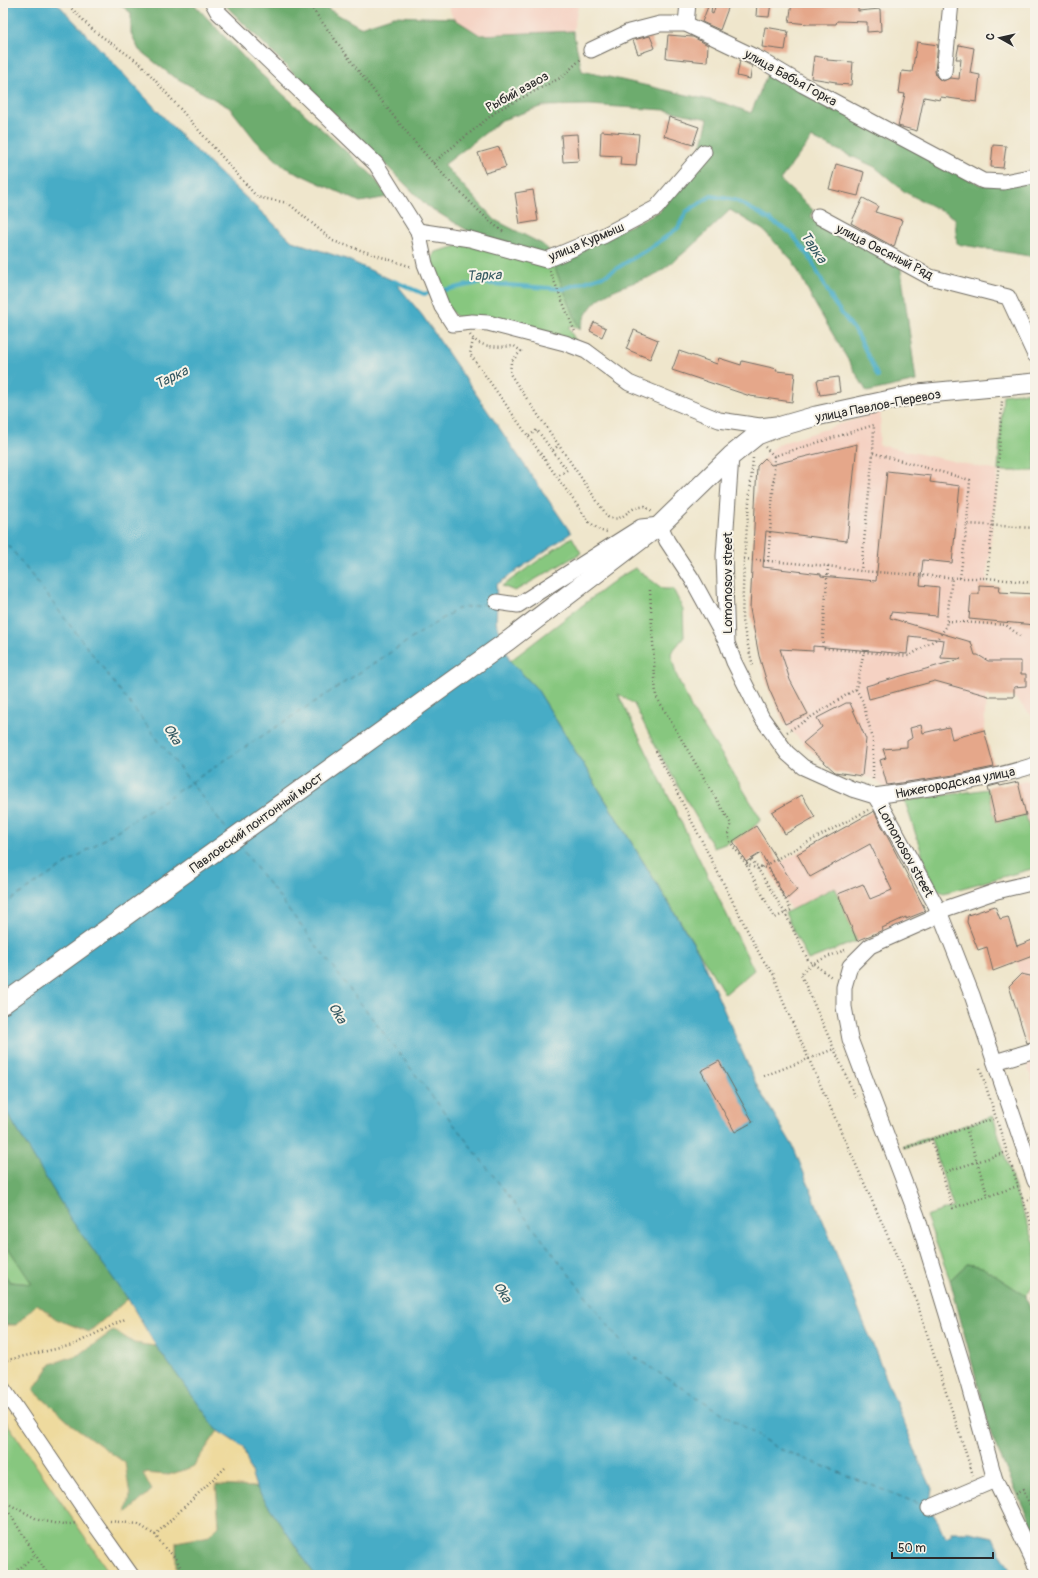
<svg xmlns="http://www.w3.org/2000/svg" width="1038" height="1578" font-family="Pangolin,sans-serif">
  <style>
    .built { fill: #f5d2c3 }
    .green { fill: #87c77f; stroke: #597955 }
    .forest { fill: #6dac6e; stroke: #4c6c4c }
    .sand { fill: #eeda9e; stroke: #8c8264 }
    .water { fill: #46acc6; stroke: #386c78 }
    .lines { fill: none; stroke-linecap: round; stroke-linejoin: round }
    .stream { stroke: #46acc6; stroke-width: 4 }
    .ferry { stroke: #345861; stroke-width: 1; stroke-dasharray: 5 4; stroke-linecap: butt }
    .building { fill: #e5a78a }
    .minor-casing { stroke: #706c63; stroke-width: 17 }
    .major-casing { stroke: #706c63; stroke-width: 21 }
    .path { stroke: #706c63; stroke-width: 2.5; stroke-dasharray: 1 3; stroke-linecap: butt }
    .minor { stroke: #fff; stroke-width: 15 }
    .major { stroke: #fff; stroke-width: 19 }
    .labels { text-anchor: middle; stroke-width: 4; stroke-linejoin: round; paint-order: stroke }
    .street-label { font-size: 13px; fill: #2b2b2b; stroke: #f7f3e8 }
    .water-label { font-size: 14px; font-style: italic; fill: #345861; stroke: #f7f3e8 }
  </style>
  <rect width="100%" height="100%" fill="#f7f3e8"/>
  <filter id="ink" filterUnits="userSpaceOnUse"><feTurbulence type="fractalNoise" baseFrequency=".025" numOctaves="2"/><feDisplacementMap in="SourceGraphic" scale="8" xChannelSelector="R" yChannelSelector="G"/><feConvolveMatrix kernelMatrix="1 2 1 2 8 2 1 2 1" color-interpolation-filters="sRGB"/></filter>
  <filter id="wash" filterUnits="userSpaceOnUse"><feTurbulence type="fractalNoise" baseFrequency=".012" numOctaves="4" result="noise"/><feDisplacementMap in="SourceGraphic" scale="16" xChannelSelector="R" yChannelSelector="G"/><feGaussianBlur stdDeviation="0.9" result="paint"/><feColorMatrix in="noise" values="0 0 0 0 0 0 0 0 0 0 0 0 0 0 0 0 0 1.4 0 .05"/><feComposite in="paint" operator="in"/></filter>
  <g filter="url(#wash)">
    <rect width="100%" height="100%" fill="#efe6cc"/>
    <g class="built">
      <polygon points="449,3 579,3 573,31 480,35 453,18 449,8"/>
      <polygon points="881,411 879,445 998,471 986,585 979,585 979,594 971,594 969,619 1035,625 1035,719 1014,697 1014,687 1026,686 1026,674 1021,674 1020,661 988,661 974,652 971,642 945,634 941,655 947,657 938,670 986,695 984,730 995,769 888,790 874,779 862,776 837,773 803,743 785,724 769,689 759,656 750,609 752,556 764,557 772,466 764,455 779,444"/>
      <polygon points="1035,779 1035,853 1026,815 996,822 988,789"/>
      <polygon points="874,811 926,911 857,941 835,888 791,910 769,869"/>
      <polygon points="1035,956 1035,1090 1026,1061 1034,1058 1029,1044 1027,1043 1022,980 1017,962"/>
    </g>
    <g class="green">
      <polygon points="470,243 553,263 580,330 574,326 568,327 577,343 456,317 445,303 429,264 435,252"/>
      <polygon points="1035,391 1035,471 998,471 1003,395"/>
      <polygon points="572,537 581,553 515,591 502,586"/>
      <path d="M635,568L663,589H673L683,609L684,637L671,653L676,674L692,710L726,761L761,819C750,834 731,842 714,848L653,742L634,704L618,694L754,970L725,994L537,689L510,661L618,578Z"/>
      <polygon points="988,789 996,822 1026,815 1035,853 1035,868 944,893 933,888 905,801"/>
      <polygon points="835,887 857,941 808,960 785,913"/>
      <polygon points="993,1116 1018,1198 1035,1244 1035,1281 1026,1296 982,1267 967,1264 950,1280 926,1216 953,1207 931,1139 904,1148 903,1146"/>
      <polygon points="3,1240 33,1284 10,1282 3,1272"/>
      <polygon points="3,1417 111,1575 3,1575"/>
    </g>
    <g class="forest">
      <polygon points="118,3 193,3 251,65 373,176 388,197 360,202 284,167 256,141 230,108 171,75 139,50 131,33 131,13"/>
      <path d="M223,3H325L328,9L360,27L394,16L453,18L480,35L573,31L582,71L727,104L751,113L769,70L981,185L1035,180V257L957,244L955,218L905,192L875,167L812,138L780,180L813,210L811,217L900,262L916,381L867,392L815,304L793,261L763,230L730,210C707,232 684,255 658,273C652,277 644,279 638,281C609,291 589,298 580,330L553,263L660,211L701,148L708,119L665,110L589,105L543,106L502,120L444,165L495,220L542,244L550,251L539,255L470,232L427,206Z"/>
      <polygon points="3,1106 70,1218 128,1299 89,1332 56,1319 37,1304 16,1325 3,1325 3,1272 10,1282 32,1284 3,1240"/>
      <polygon points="967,1264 982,1267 1026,1296 1035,1324 1035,1533 992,1438 950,1280"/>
      <polygon points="114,1330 134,1343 156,1346 218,1431 193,1467 169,1475 144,1473 152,1490 126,1514 72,1425 33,1390 51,1364 80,1354"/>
      <polygon points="216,1485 256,1487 315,1575 180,1575 176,1569 176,1542 209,1536 219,1526"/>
    </g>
    <polygon class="sand" points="128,1299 156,1346 134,1343 114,1330 80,1354 51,1364 33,1390 72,1425 125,1463 130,1496 126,1514 152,1490 143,1473 169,1475 193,1467 218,1431 243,1447 256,1487 216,1485 219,1526 209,1536 176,1542 176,1568 180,1575 111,1575 3,1417 3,1325 16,1325 37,1304 56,1319 89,1332"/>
    <polygon class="water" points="3,3 57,3 186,141 292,241 346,259 394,281 422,315 571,533 496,585 497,602 496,622 510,661 537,689 698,951 758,1088 793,1146 917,1455 932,1489 929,1508 939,1523 946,1538 952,1535 951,1532 970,1532 993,1537 1000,1553 1010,1569 1018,1575 315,1575 256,1487 243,1447 218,1431 156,1346 128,1299 70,1218 3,1106"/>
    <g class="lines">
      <g class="stream">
        <polyline points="391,282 394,281 424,294 433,292"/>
        <polyline points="439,291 479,283 563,289 606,275 656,244 678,228 686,212 711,196 735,200 762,215 791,233 809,256 834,303 858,335 878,377"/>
      </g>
      <g class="ferry">
        <polyline points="3,538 228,831"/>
        <polyline points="239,845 631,1355 777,1448 922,1505"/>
        <polyline points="3,905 457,609 490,603"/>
      </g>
    </g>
    <g id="blocks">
      <g class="building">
        <polygon points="716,3 730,3 720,30 702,22 709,4 712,4 711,13 713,14"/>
        <polygon points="757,3 771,3 769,17 756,16"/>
        <polygon points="792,3 858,3 858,11 880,9 881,31 867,32 867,22 837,21 836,24 808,24 789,22"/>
        <polygon points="765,27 788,31 785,50 762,47"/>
        <polygon points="668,35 693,37 708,45 707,62 666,58"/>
        <polygon points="650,36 655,48 638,54 633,40"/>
        <polygon points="917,42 938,45 935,71 936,76 939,79 943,81 950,78 959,79 961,59 956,59 959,45 974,48 970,73 980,75 977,102 941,97 940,100 924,97 917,131 898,126 905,94 899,93 902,71 912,72"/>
        <polygon points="814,56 827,58 827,60 853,62 851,85 836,84 836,82 811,78"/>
        <polygon points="740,60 752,66 750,79 737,76"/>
        <polygon points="669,117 699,127 693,145 664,136"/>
        <polygon points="601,131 639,134 636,166 620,165 621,156 600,155"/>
        <polygon points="577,134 579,161 563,162 561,135"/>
        <polygon points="993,145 1006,146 1003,168 991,167"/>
        <polygon points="499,147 506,167 485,173 478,153"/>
        <polygon points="836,164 864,172 858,196 829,189"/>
        <polygon points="533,190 538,221 520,224 515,193"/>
        <polygon points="863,198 878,206 875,212 902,220 894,247 851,223"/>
        <polygon points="594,322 606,328 602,337 590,331"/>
        <polygon points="634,330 658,340 650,359 626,349"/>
        <polygon points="679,351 717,364 719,358 741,365 742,361 777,369 776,371 795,373 792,402 750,396 672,370"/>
        <polygon points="838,377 840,392 820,395 817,380"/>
        <polygon points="857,444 847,541 766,531 763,567 821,574 821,576 876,581 887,471 931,476 930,482 960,486 952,563 923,560 920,585 939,587 937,616 891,612 890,618 971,642 975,655 978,655 988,661 1021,661 1021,674 1026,674 1026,686 1014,687 1014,697 989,697 989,696 935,681 869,699 866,686 961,659 941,658 944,640 909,636 907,654 813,646 813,651 780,649 790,680 808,714 785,724 769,689 759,656 750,609 757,466 765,458 771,465"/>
        <polygon points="979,585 1000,586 999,592 1035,594 1035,625 969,619 971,594 979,594"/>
        <polygon points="846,703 850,703 866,739 862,776 835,772 803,743 822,727 817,718"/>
        <polygon points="921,725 923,733 949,727 952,739 984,730 994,767 954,775 887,785 880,760 886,758 883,749 907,747 907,741 912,738 910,728"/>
        <polygon points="1018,782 1026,815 996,822 988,787 999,784 1000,786"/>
        <polygon points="802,795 815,817 785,834 772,812"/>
        <polygon points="874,811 926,911 906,919 906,917 882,928 883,930 857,941 838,894 863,884 870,899 892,890 870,844 810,877 797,854"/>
        <polygon points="756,826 797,890 786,900 761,853 746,862 733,841"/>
        <polygon points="995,906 1000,919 1008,917 1017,946 1035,939 1035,955 993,971 987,947 978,950 967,922 968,915"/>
        <polygon points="1021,974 1035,977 1035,1041 1027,1043 1009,986"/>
        <polygon points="719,1061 753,1122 735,1132 701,1071"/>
      </g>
    </g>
  </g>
  <g filter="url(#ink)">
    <use href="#blocks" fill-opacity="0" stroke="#706c63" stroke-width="1"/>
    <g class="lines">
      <g class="minor-casing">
        <g id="minor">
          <polyline points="213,3 218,12 376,164 418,231 425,264 442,307 453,324 472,322 488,323 565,343 586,351 629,383 719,420 760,426 776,424"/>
          <polyline points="686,24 688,3"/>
          <polyline points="591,50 629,32 660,24 686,24 761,60 803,85 983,181 1004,182 1035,176"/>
          <polyline points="944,72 951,3"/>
          <polyline points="818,216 930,277 1008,297 1035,355"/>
          <polyline points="418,231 470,239 546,260 603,236 656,208 704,152"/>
          <polyline points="731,456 724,556 727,643 734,662 762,718 787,753 803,767 852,789 875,796 880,804 939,911 972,995 1035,1181"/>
          <polyline points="497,602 518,605 641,527 660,525 667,541 692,579 726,641"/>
          <path d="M875,796C929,788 983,782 1035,765"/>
          <polyline points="995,1062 1035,1050"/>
          <polyline points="3,1389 92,1520 131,1575"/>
          <polyline points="995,1480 1035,1564"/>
          <polyline points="929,1508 995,1480 968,1383 917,1216 850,1039 844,1007 844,987 850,966 870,946 929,920 939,911 997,891 1035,882"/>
        </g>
      </g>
      <g class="major-casing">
        <polyline id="major" points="3,1004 509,640 660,525 731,456 757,435 778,427 816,416 918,394 1035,383"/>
      </g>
      <g class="path">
        <polyline points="66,3 94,31 141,64 257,197 288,203 333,241 412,267"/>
        <path d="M308,3C354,65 400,129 454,186C471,202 486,220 505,233"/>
        <polyline points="433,163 498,110 562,77 582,58"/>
        <polyline points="550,271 575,332"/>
        <path d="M470,335C480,349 499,347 514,346L521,351L511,362L510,374L608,517C622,522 624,513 635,508C638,507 642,507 645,506L652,512"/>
        <polyline points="473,340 470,354 589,522 601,531 607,532"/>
        <polyline points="529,436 537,430 567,470 557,477"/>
        <polyline points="765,447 774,456 874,425 873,453 861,571"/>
        <polyline points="553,450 559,445"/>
        <polyline points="873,453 970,480 967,524"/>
        <polyline points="753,458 744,559 742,621 753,666"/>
        <polyline points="744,559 828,566 861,571 960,578 987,578 1035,583"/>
        <polyline points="768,561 774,478 774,456"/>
        <polyline points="828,566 822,648 909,656 938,638 946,627 952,578"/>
        <polyline points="960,578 967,524 1035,528"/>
        <polyline points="987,578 998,471 1002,401"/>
        <polyline points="650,590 656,696 731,824 729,831 729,840 733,846 746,864 758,869 785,913 808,960 833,978"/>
        <polyline points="947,621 1006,625 1020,636"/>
        <polyline points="856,689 862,700 873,739 873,781"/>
        <polyline points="787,732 856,689 864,651"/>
        <polyline points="656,751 761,957 774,975 782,999 915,1297 973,1475"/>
        <polygon points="752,859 755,865 769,869 791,910 775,918 746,864"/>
        <polyline points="758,869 868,810"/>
        <path d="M845,950C833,955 806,963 801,975L856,1098"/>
        <polyline points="980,1068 1018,1186 1035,1234"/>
        <polyline points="764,1076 834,1049"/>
        <polyline points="966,1128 988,1196"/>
        <polyline points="931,1139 953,1208 1018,1186"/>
        <polyline points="905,1148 996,1118"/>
        <polyline points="942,1173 1007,1152"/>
        <polyline points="1024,1202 1035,1197"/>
        <polyline points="1035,1287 1030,1296 1035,1314"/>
        <polyline points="3,1361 73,1345 125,1319"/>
        <polyline points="1015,1494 1023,1490 1034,1513 1035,1512"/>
        <polyline points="3,1501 39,1520 63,1525 77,1523"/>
        <polyline points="3,1503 48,1575"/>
        <polyline points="110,1521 138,1524 155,1535 164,1547 176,1558 184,1575"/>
        <polyline points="155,1535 225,1468"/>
        <polyline points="12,1575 35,1555"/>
      </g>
      <use href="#minor" class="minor"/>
      <use href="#major" class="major"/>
    </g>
  </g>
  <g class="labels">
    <g class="street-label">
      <text transform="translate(791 77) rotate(29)" y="5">улица Бабья Горка</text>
      <text transform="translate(517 91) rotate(-29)" y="5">Рыбий взвоз</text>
      <text transform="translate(586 241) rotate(-23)" y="5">улица Курмыш</text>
      <text transform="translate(885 251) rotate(27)" y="5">улица Овсяный Ряд</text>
      <text transform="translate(878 405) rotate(-11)" y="5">улица Павлов-Перевоз</text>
      <text transform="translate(727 583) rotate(-90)" y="5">Lomonosov street</text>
      <text transform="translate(955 782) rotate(-11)" y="5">Нижегородская улица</text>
      <text transform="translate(256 822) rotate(-36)" y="5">Павловский понтонный мост</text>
      <text transform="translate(906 851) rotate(61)" y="5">Lomonosov street</text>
    </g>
    <g class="water-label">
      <text transform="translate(814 247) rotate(56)" y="5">Тарка</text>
      <text transform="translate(484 275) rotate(-2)" y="5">Тарка</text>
      <text transform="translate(171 377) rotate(-26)" y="5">Тарка</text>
      <text transform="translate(173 734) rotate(59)" y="5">Oka</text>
      <text transform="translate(338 1013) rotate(59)" y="5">Oka</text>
      <text transform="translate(503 1292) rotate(59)" y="5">Oka</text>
    </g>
  </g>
  <rect width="1038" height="1578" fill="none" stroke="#f7f3e8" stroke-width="16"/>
  <g transform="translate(1000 38) rotate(278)" stroke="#f7f3e8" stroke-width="3" paint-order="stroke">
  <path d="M0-3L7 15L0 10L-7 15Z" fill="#2b2b2b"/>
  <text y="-6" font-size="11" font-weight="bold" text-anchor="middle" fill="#2b2b2b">С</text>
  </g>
  <path d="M892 1552v6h101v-6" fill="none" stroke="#2b2b2b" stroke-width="2"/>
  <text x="898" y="1552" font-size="12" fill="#2b2b2b" stroke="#f7f3e8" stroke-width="3" paint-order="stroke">50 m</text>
</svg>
